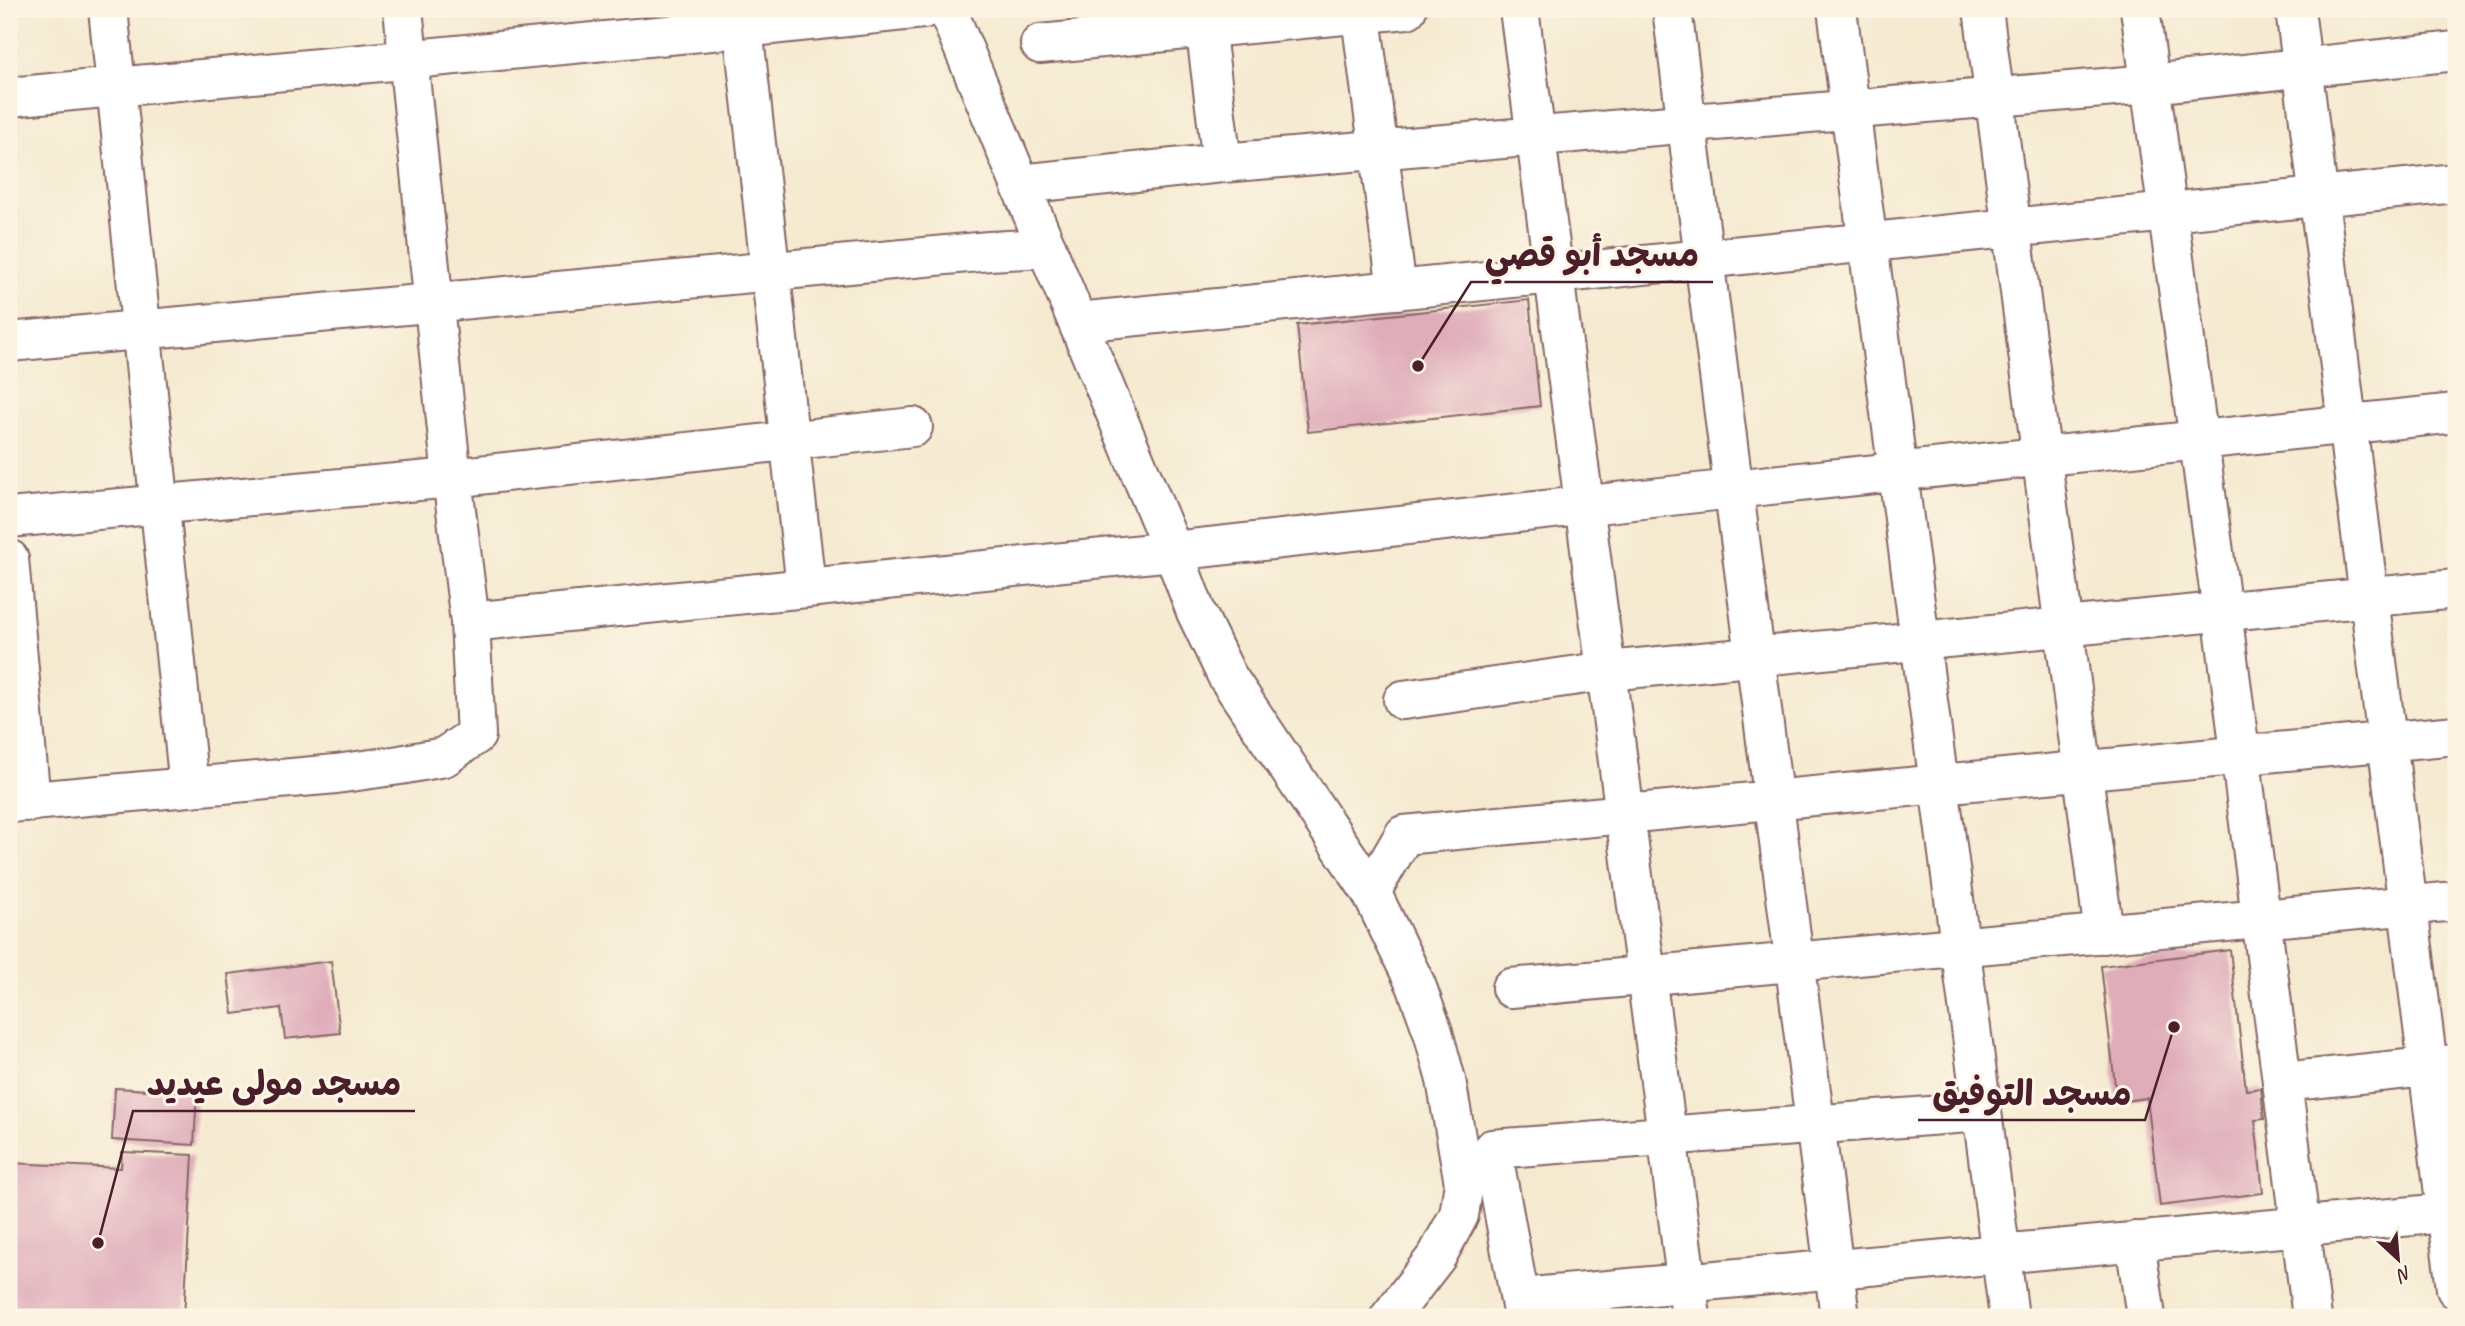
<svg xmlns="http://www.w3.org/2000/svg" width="2465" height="1326" font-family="Caveat,'Playpen Sans Arabic',sans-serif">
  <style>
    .building { fill: #dfacba }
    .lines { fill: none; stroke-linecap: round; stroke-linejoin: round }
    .minor-casing { stroke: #866665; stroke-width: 42 }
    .minor { stroke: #fff; stroke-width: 38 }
    .leader { fill: none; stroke: #4a1f2b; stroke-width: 2.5 }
    .callout-dot { fill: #4a1f2b; stroke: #fcf5e5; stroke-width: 2.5 }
    .callout-label { font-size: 35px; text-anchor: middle; font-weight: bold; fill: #4a1f2b; stroke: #fcf5e5; stroke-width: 6; stroke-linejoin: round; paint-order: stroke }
  </style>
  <rect width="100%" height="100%" fill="#fcf5e5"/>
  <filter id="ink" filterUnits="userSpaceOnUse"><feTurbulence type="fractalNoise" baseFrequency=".0143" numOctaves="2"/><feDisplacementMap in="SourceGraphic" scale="14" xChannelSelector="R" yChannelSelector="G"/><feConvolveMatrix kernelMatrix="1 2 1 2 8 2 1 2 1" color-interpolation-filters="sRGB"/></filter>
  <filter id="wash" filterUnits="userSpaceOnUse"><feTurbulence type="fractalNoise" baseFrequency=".00686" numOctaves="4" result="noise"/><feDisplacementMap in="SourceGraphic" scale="28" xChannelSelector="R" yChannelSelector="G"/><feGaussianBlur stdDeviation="1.57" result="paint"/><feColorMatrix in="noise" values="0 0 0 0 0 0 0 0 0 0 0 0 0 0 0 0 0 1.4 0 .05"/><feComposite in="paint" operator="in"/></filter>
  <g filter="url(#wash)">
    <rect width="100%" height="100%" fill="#f5ead0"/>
    <g id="blocks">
      <g class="building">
        <polygon points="1529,300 1540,406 1308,432 1297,325"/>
        <polygon points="2230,950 2246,1090 2261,1088 2264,1119 2255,1120 2263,1193 2160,1206 2147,1098 2117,1102 2101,966"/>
        <polygon points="331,961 340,1033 285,1039 281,1008 233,1014 228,974"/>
        <polygon points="115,1088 197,1093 194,1145 112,1140"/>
        <polygon points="122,1152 193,1155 184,1317 9,1317 9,1163 121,1168"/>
      </g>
    </g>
  </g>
  <g filter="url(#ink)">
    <use href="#blocks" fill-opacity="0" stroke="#866665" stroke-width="2"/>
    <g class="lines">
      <g class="minor-casing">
        <g id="minor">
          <polyline points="108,9 189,787"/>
          <polyline points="947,9 1173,551 1196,612 1227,676 1371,892 1416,985 1433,1032 1446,1080 1464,1183 1459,1215 1437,1256 1390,1317"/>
          <polyline points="1203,9 1222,163"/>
          <polyline points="1360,9 1397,290"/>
          <polyline points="1519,9 1691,1317"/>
          <polyline points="1672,9 1840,1317"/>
          <polyline points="1837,9 2009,1317"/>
          <polyline points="1983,9 2104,934"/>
          <polyline points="2140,9 2222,611 2312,1317"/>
          <polyline points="2295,9 2456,1289"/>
          <polyline points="743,28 806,587"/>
          <polyline points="1040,44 1407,9"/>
          <polyline points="9,97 743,28 923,9"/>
          <polyline points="1020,184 1222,163 2150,84 2456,51"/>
          <polyline points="1078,322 2456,183"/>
          <polyline points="9,342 989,251 1047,248"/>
          <polyline points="9,518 452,478 913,427"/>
          <polyline points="9,559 31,802"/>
          <polyline points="470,622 1173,551 1733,489 2456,413"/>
          <polyline points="1403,700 1607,671 2456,589"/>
          <polyline points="9,803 336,774 400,765 444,757 476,735 470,622 452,478 403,9"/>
          <polyline points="1371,892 1404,835 2456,735"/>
          <polyline points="1511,988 2456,901"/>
          <polyline points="2282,1082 2456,1064"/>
          <polyline points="2135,1241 2146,1317"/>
          <polyline points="1521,1298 2456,1212"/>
          <polyline points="1523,1317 1492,1149 1982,1112"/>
        </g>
      </g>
      <use href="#minor" class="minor"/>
    </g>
  </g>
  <path class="leader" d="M1418 366L1471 282H1713M98 1243L133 1111H415M2174 1027L2145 1120H1918"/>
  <g class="callout-dot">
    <circle cx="1418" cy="366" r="7"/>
    <circle cx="98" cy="1243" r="7"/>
    <circle cx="2174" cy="1027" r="7"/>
  </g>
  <g class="callout-label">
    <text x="1592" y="266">مسجد أبو قصي</text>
    <text x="274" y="1095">مسجد مولى عيديد</text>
    <text x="2032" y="1105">مسجد التوفيق</text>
  </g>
  <rect width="2465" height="1326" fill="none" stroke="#fcf5e5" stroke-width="35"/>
  <g transform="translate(2398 1259) rotate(154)" stroke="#fcf5e5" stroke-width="5" paint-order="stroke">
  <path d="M0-5L12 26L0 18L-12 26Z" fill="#4a1f2b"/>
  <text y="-10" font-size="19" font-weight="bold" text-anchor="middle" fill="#4a1f2b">N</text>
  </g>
</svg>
